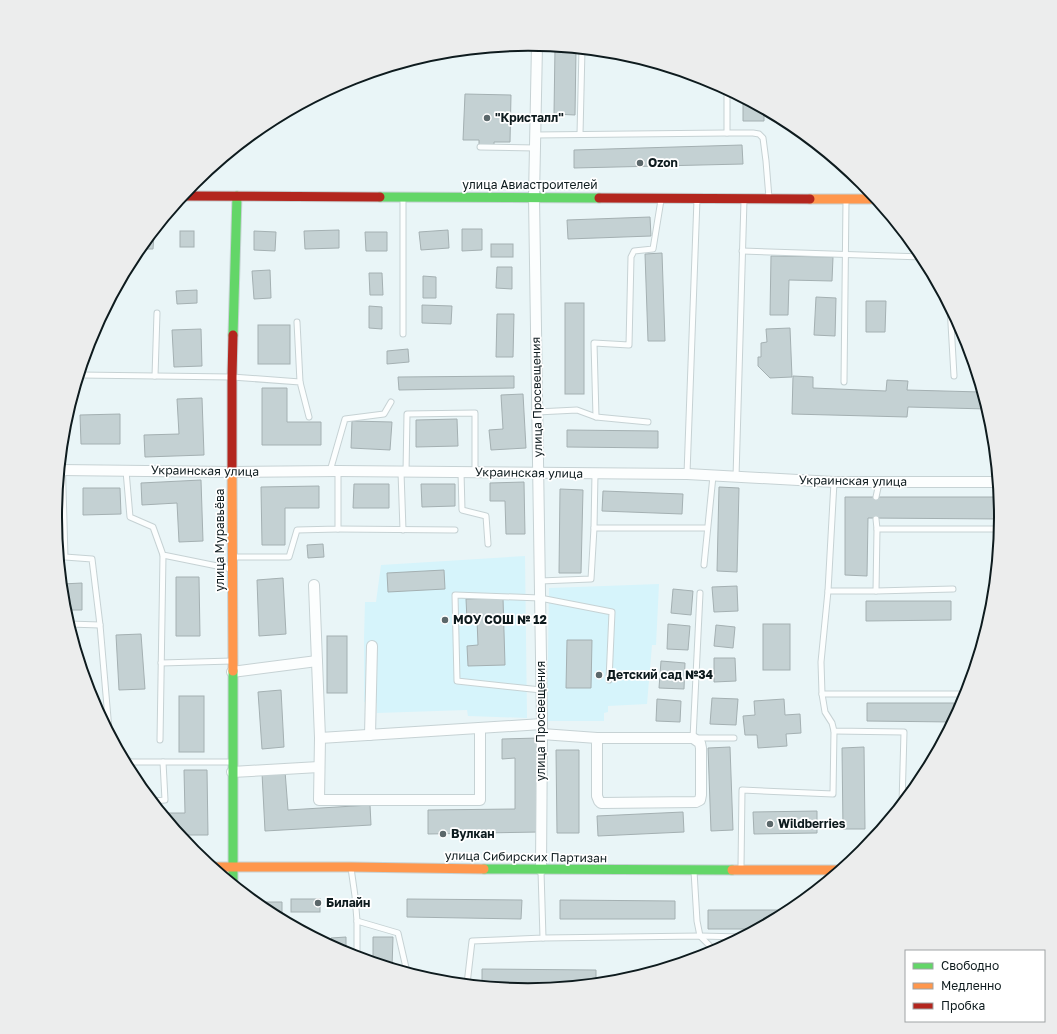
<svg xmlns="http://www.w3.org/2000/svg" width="1057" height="1034" font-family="'Golos Text',sans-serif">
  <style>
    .built { fill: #d6f4fb }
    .building { fill: #c4d1d3; stroke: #a4b0b2 }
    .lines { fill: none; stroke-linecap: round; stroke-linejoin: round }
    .lane-casing { stroke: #c6d2d4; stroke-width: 7 }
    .street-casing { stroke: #c6d2d4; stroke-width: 12 }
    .fast-casing { stroke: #c6d2d4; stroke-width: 11 }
    .slow-casing { stroke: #c6d2d4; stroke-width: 11 }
    .jam-casing { stroke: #c6d2d4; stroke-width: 11 }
    .lane { stroke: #fcfefe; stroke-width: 5 }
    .street { stroke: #fcfefe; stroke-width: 10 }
    .fast { stroke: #63d668; stroke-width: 9 }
    .slow { stroke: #ff974d; stroke-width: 9 }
    .jam { stroke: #b3261e; stroke-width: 9 }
    .poi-dot { fill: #5b676a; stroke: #fff; stroke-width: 1.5 }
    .labels { text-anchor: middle; stroke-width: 3.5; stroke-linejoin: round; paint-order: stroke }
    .poi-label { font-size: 12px; font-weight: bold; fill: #0e1b1e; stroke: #fff; text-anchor: start }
    .street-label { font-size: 12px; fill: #0e1b1e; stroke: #fff }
    .rim { fill: none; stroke: #0e1b1e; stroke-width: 2 }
  </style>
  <rect width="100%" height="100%" fill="#e9f5f7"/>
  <g class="built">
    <polygon points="525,556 527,718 468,716 467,710 377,713 377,703 364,702 364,638 365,602 376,602 381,565"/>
    <polygon points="659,584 656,645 652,645 647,704 608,706 608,712 604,713 604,721 547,721 549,588"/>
  </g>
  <g class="building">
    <polygon points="555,47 576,49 575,115 554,114"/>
    <polygon points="465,94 511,95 510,142 494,142 494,146 479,146 479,140 463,140"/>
    <polygon points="743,98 764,109 764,121 743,121"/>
    <polygon points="742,145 743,164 574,168 574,150"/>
    <polygon points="650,217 651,236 568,239 567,220"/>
    <polygon points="462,229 482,229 482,250 462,251"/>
    <polygon points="339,230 339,248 305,249 304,231"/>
    <polygon points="448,230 449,248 421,250 419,232"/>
    <rect x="180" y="231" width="14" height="16"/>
    <polygon points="254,231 276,232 275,251 254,250"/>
    <polygon points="365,232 387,232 387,251 366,251"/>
    <polygon points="151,235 154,235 153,249 140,249"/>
    <rect x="491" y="244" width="22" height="13"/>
    <polygon points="662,253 665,341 648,341 645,254"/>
    <polygon points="771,256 833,257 832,281 789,280 788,315 770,315"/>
    <polygon points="497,267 512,267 512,289 496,288"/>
    <polygon points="270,270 271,298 254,299 252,271"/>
    <polygon points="369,273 382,273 383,295 370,295"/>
    <polygon points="423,276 436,277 436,298 423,298"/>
    <polygon points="197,290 197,303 177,304 176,291"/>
    <polygon points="816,297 836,298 835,336 814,335"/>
    <polygon points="866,301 886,301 885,332 866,332"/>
    <rect x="565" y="303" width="19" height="91"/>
    <polygon points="422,305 452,306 451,324 422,323"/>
    <polygon points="369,306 382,307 382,329 369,328"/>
    <polygon points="497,314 514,314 513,357 496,357"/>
    <rect x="258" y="325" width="32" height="39"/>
    <polygon points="790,328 792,377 770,378 758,366 758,357 761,357 761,343 767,342 766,329"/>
    <polygon points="201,329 202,366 174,367 172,330"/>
    <polygon points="408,349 409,362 387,364 387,351"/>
    <polygon points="514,376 514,388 399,390 398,377"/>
    <polygon points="793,376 813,377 813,388 886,391 887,380 908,381 907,390 981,392 981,388 988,409 908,407 907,417 792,414"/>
    <polygon points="262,388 287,388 287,422 321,422 321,445 262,445"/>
    <polygon points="523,394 526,448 491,450 489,430 503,429 501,395"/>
    <polygon points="202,398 204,455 145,457 144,435 179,434 177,399"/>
    <polygon points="120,414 120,444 81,444 80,415"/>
    <polygon points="457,419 458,446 416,447 416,420"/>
    <polygon points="352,421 392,422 390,450 351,448"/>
    <polygon points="567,430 658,431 658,448 567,447"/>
    <polygon points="201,480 203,541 179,542 177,503 142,505 141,483"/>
    <polygon points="524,482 525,534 506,534 505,501 490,501 490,483"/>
    <polygon points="354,484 389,484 389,508 353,508"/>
    <polygon points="421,484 455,484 455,506 422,507"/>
    <polygon points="319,486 319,508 285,508 285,545 262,545 261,487"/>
    <polygon points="719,487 739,488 737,572 717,571"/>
    <polygon points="83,488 120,488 121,514 83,515"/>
    <polygon points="560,489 583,490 581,573 559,573"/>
    <polygon points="603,491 683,494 682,514 602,511"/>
    <polygon points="845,497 1000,497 1001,519 868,518 867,576 845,575"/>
    <polygon points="323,544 324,557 308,558 307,545"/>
    <polygon points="444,570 445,589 388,592 387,573"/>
    <polygon points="176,577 199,577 200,636 176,636"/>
    <polygon points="283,578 286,634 259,636 257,580"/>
    <polygon points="82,583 82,610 65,610 62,584"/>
    <polygon points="737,586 738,611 714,612 712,587"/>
    <polygon points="673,589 693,591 691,615 671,613"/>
    <polygon points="503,598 505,665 468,666 467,646 478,645 477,620 467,620 466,599"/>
    <polygon points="866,601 951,601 951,620 866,621"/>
    <polygon points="668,624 690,626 688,650 667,649"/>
    <rect x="763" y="624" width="27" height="46"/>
    <polygon points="716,625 735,627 733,648 714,646"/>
    <polygon points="141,634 145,689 119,690 116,635"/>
    <rect x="327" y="636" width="20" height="57"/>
    <polygon points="567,640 592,640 591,688 566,688"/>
    <polygon points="714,658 735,658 736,681 714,682"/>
    <polygon points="661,661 685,663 684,689 659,688"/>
    <polygon points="281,690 284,747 262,749 258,692"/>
    <rect x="179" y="696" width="25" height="56"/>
    <polygon points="712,698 738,699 736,725 710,724"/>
    <polygon points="657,699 681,701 680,722 656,721"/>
    <polygon points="784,699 785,715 800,714 801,733 786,734 787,746 758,748 757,735 745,735 743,716 755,715 754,701"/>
    <polygon points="867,703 954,703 953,721 953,722 867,721"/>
    <polygon points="538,738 539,832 428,834 428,810 515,809 515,758 502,759 502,739"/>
    <polygon points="730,747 733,830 711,831 708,748"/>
    <polygon points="864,747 865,829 843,829 842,748"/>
    <polygon points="556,750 579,750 579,833 557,833"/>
    <polygon points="184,770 207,770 208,835 180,835 163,813 185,813"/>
    <polygon points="285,771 288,810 370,805 371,825 265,831 262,773"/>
    <polygon points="817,811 817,833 754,834 753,812"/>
    <polygon points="683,812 684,832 598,836 597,816"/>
    <rect x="291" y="899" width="29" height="13"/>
    <polygon points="407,899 522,900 521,919 407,917"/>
    <polygon points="560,900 675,901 675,919 560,919"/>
    <polygon points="266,902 282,902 282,913 272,913 266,910"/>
    <polygon points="708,910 791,910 757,929 708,929"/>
    <polygon points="346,937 346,947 334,947 331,945 331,938"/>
    <polygon points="373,937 393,937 392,968 373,962"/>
    <polygon points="482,969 596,970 596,983 544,988 509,988 482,985"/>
  </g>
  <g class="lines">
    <g class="lane-casing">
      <g id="lane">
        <polyline points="727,133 727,89"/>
        <polyline points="580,134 582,49"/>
        <polyline points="535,135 727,133 753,133 759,134 763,138 766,161 769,198"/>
        <polyline points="480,147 536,148"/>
        <polyline points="403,198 403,334"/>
        <polyline points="742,251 923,257"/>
        <polyline points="950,306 954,376"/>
        <polyline points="297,322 300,382"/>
        <polyline points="80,375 232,377 300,382 309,417"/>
        <polyline points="155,376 157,313"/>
        <polyline points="844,382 846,200"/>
        <polyline points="537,412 577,410 596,417 648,422"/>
        <polyline points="596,417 594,343 629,345 631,257 634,251 653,249 661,200"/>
        <polyline points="62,453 65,557 92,559 100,625 109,730"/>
        <polyline points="126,471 130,517 153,527 163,555 232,569"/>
        <polyline points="330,471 345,419 384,414 391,402"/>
        <polyline points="401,472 403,530"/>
        <polyline points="406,472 407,414 475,413 475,472"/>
        <polyline points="461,472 462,510 486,516 488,544"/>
        <polyline points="595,474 594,528 707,528"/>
        <polyline points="687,474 697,199"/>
        <polyline points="736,477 744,200"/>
        <polyline points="834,482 828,591 821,662 822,694 825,712 832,723 834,731 904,732 902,804"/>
        <polyline points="876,497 879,483"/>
        <polyline points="876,519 877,529"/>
        <polyline points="338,529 455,530"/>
        <polyline points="234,557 289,557 297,530 338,529 338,471"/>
        <polyline points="704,565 713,476"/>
        <polyline points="540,581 591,579 594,528"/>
        <polyline points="828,591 876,591 877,529 1000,529"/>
        <polyline points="876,591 953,589"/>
        <polyline points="700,593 693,738 734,738"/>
        <polyline points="69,624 100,625"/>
        <polyline points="161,663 232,661"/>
        <polyline points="541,690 457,681 455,595 540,598 612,612 609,680"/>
        <polyline points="822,694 957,694 966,695"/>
        <polyline points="160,740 163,555"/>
        <polyline points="123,757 131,762 231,762"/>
        <polyline points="903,791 913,791"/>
        <polyline points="152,801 165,800 163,762"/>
        <polyline points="741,867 742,790 833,794 834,731"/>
        <polyline points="351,868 355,896 357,921 357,957"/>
        <polyline points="694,871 697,921 700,936 715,951"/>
        <polyline points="357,921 398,933 407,972"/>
        <polyline points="543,938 700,936 742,937"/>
        <polyline points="467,984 472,941 543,938 541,871"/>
      </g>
    </g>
    <g class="street-casing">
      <g id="street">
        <polyline points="537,45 534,197 542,724 541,870"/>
        <polyline points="60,470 232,472 338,471 687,474 834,482 998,482"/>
        <polyline points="314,585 320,738 319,800 480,800 480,728"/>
        <polyline points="232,672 317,661"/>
        <polyline points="542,734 597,738 693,738 700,743 701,748 701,795 700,800 696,802 601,803 599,801 597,796 597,738"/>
        <polyline points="370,735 372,646"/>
        <polyline points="320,738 542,724"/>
        <polyline points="232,772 319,767"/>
      </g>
    </g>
    <g class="fast-casing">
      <g id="fast">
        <polyline points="380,197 599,198"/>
        <polyline points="233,335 237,196"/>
        <polyline points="233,671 233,883"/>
        <polyline points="484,869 732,870"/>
      </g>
    </g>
    <g class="slow-casing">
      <g id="slow">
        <polyline points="810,199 877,199"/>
        <polyline points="232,470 233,671"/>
        <polyline points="213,867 351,867 484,869"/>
        <polyline points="732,870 840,870"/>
      </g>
    </g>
    <g class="jam-casing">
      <g id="jam">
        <polyline points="183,196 380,197"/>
        <polyline points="599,198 810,199"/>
        <polyline points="232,470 232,377 233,335"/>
      </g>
    </g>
    <use href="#lane" class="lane"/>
    <use href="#street" class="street"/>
    <use href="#fast" class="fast"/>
    <use href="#slow" class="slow"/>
    <use href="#jam" class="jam"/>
  </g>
  <g class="poi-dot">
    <circle cx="487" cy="118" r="4"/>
    <circle cx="640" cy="163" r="4"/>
    <circle cx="445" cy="620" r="4"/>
    <circle cx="599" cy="675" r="4"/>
    <circle cx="770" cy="824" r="4"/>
    <circle cx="443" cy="834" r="4"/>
    <circle cx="318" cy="903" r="4"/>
  </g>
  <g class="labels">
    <g class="poi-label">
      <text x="495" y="122">"Кристалл"</text>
      <text x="648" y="167">Ozon</text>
      <text x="453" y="624">МОУ СОШ № 12</text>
      <text x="607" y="679">Детский сад №34</text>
      <text x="778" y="828">Wildberries</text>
      <text x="451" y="838">Вулкан</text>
      <text x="326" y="907">Билайн</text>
    </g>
    <g class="street-label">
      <text x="530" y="189">улица Авиастроителей</text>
      <text transform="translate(537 397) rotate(-91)" y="4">улица Просвещения</text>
      <text transform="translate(205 471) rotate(1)" y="4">Украинская улица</text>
      <text transform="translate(529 473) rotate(1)" y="4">Украинская улица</text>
      <text transform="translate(853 481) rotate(1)" y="4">Украинская улица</text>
      <text transform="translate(220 540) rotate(-90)" y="4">улица Муравьёва</text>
      <text transform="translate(541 721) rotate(-90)" y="4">улица Просвещения</text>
      <text transform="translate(526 857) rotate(1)" y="4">улица Сибирских Партизан</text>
    </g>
  </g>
  <path d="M0 0H1057V1034H0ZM62 517a466 466 0 1 1 932 0a466 466 0 1 1-932 0Z" fill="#eceded" fill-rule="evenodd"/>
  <path class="rim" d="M62 517a466 466 0 1 1 932 0a466 466 0 1 1-932 0Z"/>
  <rect x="905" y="950" width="140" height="72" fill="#ffffff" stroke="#9fa4a5"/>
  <rect x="913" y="963" width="20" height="6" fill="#63d668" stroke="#9fa4a5"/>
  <text x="941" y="970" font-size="12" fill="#0e1b1e">Свободно</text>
  <rect x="913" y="983" width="20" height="6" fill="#ff974d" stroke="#9fa4a5"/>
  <text x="941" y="990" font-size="12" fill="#0e1b1e">Медленно</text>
  <rect x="913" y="1003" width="20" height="6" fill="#b3261e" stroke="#9fa4a5"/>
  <text x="941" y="1010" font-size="12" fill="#0e1b1e">Пробка</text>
</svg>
